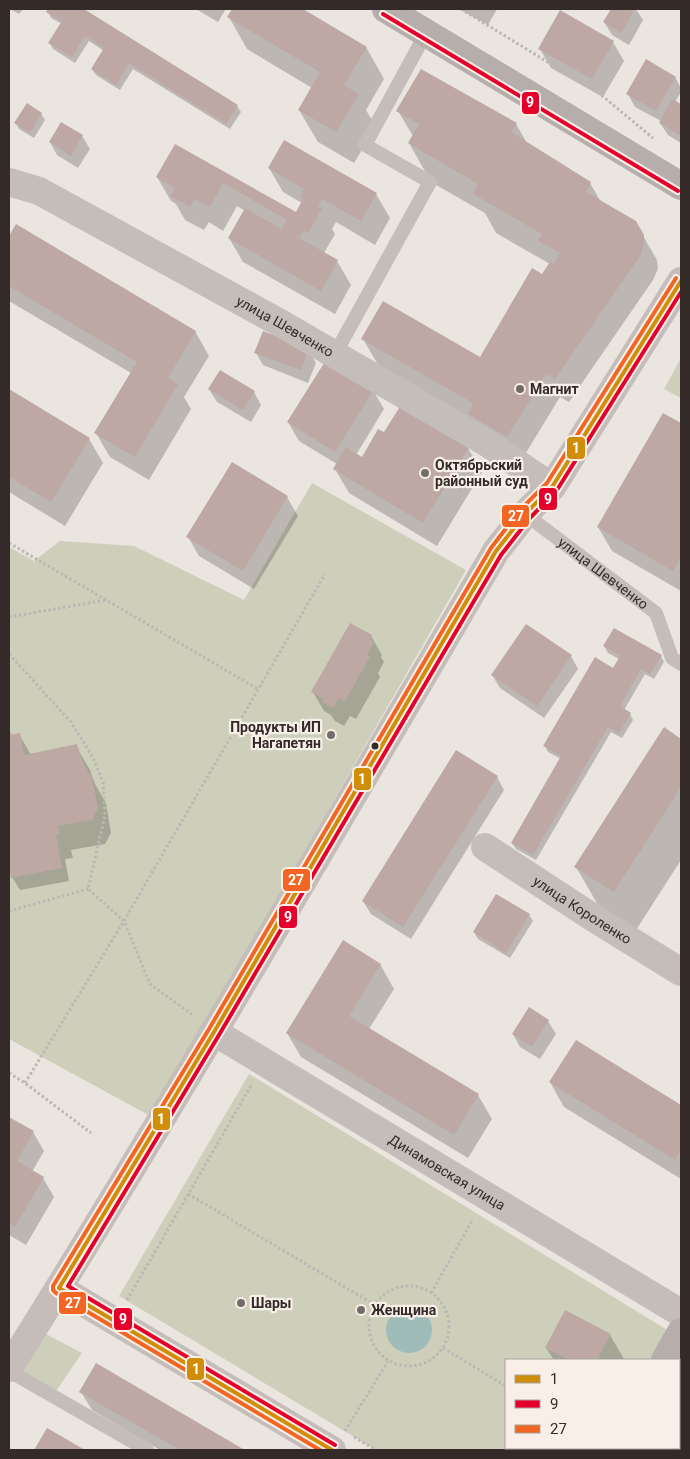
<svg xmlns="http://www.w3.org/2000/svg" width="690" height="1459" font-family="Roboto,sans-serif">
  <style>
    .green { fill: #cdcfbb }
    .water { fill: #9fbcb8 }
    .shadow { fill: #0003 }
    .building { fill: #bda8a4 }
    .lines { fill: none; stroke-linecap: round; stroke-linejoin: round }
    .path { stroke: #bdb6b2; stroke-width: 3; stroke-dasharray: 2.5 2.5; stroke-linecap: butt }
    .lane { stroke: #c4bdb9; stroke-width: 14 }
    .street { stroke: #c4bdb9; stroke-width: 28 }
    .secondary { stroke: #b5aeaa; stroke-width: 28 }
    .bus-1-casing { stroke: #f7efe8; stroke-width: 8 }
    .bus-2-casing { stroke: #f7efe8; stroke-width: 8 }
    .bus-3-casing { stroke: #f7efe8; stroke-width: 8 }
    .bus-1 { stroke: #d08d08; stroke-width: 4 }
    .bus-2 { stroke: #e4002b; stroke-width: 4 }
    .bus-3 { stroke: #f26522; stroke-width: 4 }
    .poi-dot { fill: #746c68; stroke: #f7efe8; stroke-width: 2 }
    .bus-dot { fill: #342b28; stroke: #f7efe8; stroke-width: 2 }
    .labels { text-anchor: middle; stroke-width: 4.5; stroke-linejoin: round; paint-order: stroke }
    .street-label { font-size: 14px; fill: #342b28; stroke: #f7efe8 }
    .poi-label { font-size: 14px; font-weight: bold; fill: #342b28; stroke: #f7efe8; text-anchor: start }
    .line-badge { stroke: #f7efe8; stroke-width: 2 }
    .badge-label { font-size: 14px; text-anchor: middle; font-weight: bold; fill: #fff }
  </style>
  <rect width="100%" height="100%" fill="#ebe5e0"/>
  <g class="green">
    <polygon points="681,358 681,398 664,389"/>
    <polygon points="312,483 466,570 152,1117 9,1039 9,547 34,561 60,541 134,546 244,600"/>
    <polygon points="249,1074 669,1331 651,1360 506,1360 506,1448 597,1448 595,1450 376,1450 119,1296"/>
    <polygon points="42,1332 82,1353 56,1391 16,1370"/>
  </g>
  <circle class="water" cx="409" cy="1330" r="23"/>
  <g class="shadow">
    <polygon points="10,9 23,9 19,14"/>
    <polygon points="49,9 83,9 237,106 241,112 230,129 133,69 120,90 96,75 92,69 104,51 89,41 75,63 53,49 50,43 62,24 51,18 48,12"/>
    <polygon points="196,9 226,9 218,22"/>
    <polygon points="234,9 300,9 366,47 384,79 366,110 376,127 354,163 318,142 299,110 312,88 247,49 229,17"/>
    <polygon points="459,9 497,9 488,25"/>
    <polygon points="612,9 636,9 643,20 629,45 612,35 604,22"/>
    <polygon points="613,42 624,61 603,97 551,68 540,49"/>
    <polygon points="675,77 681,88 681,92 675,102 681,106 681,143 668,135 660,123 661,121 635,107 628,94"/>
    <polygon points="398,111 516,124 527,143 590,183 601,202 635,222 657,260 658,269 653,280 569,402 560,397 521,461 385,377 363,339 481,359 543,276 550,264 496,233 485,213 431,182 409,143 413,136"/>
    <polygon points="41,114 45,120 34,138 19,129 16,123"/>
    <polygon points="82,136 90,149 78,168 57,155 50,142"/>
    <polygon points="175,145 296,214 302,203 283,192 269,168 376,194 390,218 375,245 336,222 332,229 335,234 324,253 337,261 351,285 335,314 243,262 229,238 245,211 237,206 223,231 209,222 204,230 185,220 176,204 171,201 157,177"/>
    <polygon points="16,226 195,331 209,356 184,397 191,409 149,480 110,457 96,433 131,373 9,301 9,238"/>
    <polygon points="308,350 316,363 308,383 263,365 256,353"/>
    <polygon points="209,389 254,392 261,405 251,422 217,402"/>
    <polygon points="373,390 384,409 356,455 362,458 385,434 468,448 482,472 437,546 349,493 335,469 337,464 299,441 288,422"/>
    <polygon points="9,391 89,439 103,463 65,526 9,492"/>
    <polygon points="663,415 681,425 681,591 612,551 598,527"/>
    <polygon points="287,497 298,516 254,589 199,556 188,537"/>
    <polygon points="371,636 382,655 381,657 384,662 378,673 380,677 356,719 350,716 344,726 335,721 331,715 324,711 313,692"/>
    <polygon points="604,646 661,656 664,662 654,679 645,674 624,710 630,714 633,720 622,738 611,732 536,860 516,849 512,843 561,759 548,752 545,746 613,669 619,659 608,653"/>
    <polygon points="571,656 578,669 544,718 500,688 492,675"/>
    <polygon points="664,729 681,740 681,860 636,930 598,905 576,867"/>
    <polygon points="9,730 12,736 19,734 31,755 76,746 90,770 95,784 106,803 111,833 105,844 71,850 73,858 65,859 69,881 20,890 12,877 9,858"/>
    <polygon points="497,777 504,790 411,939 371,914 363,901"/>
    <polygon points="529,915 533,921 510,958 478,939 474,932"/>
    <polygon points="380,964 394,989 369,1029 478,1095 492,1119 468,1158 301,1057 287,1033"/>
    <polygon points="529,1009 548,1021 556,1034 540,1059 520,1047 513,1034"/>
    <polygon points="576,1042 681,1106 681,1179 564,1107 550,1082"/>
    <polygon points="9,1118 33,1132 44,1151 32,1172 43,1178 54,1197 26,1245 9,1235"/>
    <polygon points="610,1335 624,1359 623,1360 554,1360 546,1348"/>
    <polygon points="81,1392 242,1449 242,1450 160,1450 92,1410"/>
  </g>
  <g class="building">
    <polygon points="48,9 84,9 238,105 226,124 129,63 116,85 91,69 104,48 85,36 72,57 48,43 62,21 46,12"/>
    <polygon points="232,9 303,9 367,47 344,85 359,94 336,132 298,110 320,72 227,17"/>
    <polygon points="611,9 635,9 621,33 603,22"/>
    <polygon points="560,10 614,41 592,79 538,49"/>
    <polygon points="646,59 676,77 656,111 626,94"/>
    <polygon points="421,69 517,123 511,132 591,182 586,192 636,221 644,235 644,244 640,256 555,379 546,374 507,437 468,414 473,403 361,339 383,301 480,357 532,268 542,274 550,262 554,264 560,253 538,241 542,234 473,194 478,184 408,143 419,124 396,111"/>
    <polygon points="672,99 681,104 681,136 659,123"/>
    <polygon points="27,103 42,113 30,133 14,123"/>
    <polygon points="61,122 83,135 71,156 49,142"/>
    <polygon points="284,140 377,193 361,221 322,199 318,206 322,209 308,233 304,230 299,238 338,260 321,291 228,238 245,208 281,229 287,220 223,183 210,207 195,199 190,207 170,196 175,188 156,177 175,144 296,212 303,199 300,197 304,189 268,168"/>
    <polygon points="16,224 196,331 168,378 178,384 135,457 94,433 137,362 9,286 9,236"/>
    <polygon points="263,331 309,349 301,370 254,353"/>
    <polygon points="326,360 374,389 335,452 287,422"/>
    <polygon points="220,370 255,391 243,410 208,389"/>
    <polygon points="9,389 90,438 51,502 9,477"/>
    <polygon points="401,405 469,447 423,523 333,469 346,447 362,457 378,429 384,432"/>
    <polygon points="663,413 681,423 681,557 673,571 597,527"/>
    <polygon points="232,462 288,496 243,571 186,537"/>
    <polygon points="350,623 372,635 370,640 374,642 367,655 370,657 345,701 339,698 333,708 322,702 324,699 311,692"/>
    <polygon points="526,624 572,655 537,706 491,675"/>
    <polygon points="614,628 662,655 650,674 641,669 620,706 631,713 619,733 608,727 533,855 511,843 561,756 543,746 595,657 613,668 620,656 603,646"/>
    <polygon points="664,727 681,739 681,787 614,892 574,867"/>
    <polygon points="20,733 24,755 77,744 83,763 92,777 98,808 92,820 58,826 60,834 56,834 62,868 11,878 9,865 9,735"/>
    <polygon points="456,750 498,776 403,927 362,901"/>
    <polygon points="496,894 530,914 506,953 473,932"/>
    <polygon points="343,940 381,964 349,1016 479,1094 454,1135 286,1033"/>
    <polygon points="529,1007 549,1020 532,1047 512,1034"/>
    <polygon points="576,1040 681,1105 681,1150 675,1160 549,1082"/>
    <polygon points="9,1117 34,1131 17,1161 44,1177 15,1227 9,1223"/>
    <polygon points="565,1310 611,1334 597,1360 569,1360 545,1348"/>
    <polygon points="96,1363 243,1449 242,1450 180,1450 79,1392"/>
    <polygon points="47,1428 85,1450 34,1450"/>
  </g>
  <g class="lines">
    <g class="path">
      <polyline points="461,9 600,94 653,138"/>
      <polyline points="9,543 258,689"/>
      <polyline points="9,617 106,600"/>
      <polyline points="9,654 71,722 93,758 103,782 105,815 88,889 124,921 150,984 194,1016"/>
      <polyline points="9,911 88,889"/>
      <polyline points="9,1073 25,1083 91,1133"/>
      <polyline points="25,1083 124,921 325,574"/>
      <polyline points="188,1194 375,1305"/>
      <circle cx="409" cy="1326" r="40"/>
      <polyline points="431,1293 473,1219"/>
      <polyline points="127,1300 252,1084"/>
      <polyline points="443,1348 506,1386"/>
      <polyline points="345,1431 388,1361"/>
      <polyline points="354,1437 376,1450"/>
      <polyline points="569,1448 572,1450"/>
    </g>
    <g class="lane">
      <polyline points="335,354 430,182 365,145 426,33"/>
      <path id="s1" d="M525,514L656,613L672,658L681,664"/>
      <polyline points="9,1371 147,1450"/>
    </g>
    <g class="street">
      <path id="s2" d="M9,182L39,191L282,324L487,443L552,487"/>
      <path id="s3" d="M485,847L589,915L681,972"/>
      <path id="s4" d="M214,1032L681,1313"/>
      <polyline points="59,1288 332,1450"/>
      <path d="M9,1368C177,1099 336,825 496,551L525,514L552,487L681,281"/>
    </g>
    <g class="secondary">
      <polyline points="386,9 681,186"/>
      <polyline points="665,1360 681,1332"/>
      <polyline points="615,1450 616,1448"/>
    </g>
    <g class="bus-1-casing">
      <g id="bus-1">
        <polyline points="59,1288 214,1032 496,551 525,514 552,487 681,281"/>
        <polyline points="59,1288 332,1450"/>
      </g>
    </g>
    <g class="bus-2-casing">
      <g id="bus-2">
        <polyline points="383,14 678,191"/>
        <polyline points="335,1445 68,1286 219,1035 501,555 530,518 557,490 681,292"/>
      </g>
    </g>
    <g class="bus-3-casing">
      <polyline id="bus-3" points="320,1450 56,1293 53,1290 53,1286 209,1029 491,548 520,510 547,483 676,278"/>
    </g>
    <use href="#bus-1" class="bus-1"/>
    <use href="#bus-2" class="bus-2"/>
    <use href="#bus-3" class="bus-3"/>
  </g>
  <g class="poi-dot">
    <circle cx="520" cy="389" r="5"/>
    <circle cx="425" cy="473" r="5"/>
    <circle cx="331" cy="735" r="5"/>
    <circle cx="241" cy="1303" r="5"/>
    <circle cx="361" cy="1310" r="5"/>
  </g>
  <circle class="bus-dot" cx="375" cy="746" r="4.5"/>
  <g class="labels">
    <g class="street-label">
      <text dy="5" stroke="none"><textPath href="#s2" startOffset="312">улица Шевченко</textPath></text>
      <text dy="5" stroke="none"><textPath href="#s1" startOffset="98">улица Шевченко</textPath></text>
      <text dy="5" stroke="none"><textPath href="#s3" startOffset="116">улица Короленко</textPath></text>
      <text dy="5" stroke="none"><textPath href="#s4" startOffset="272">Динамовская улица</textPath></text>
    </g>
    <g class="poi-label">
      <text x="530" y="394">Магнит</text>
      <text x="435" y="470">Октябрьский<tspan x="435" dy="16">районный суд</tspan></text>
      <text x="321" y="732" text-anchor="end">Продукты ИП<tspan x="321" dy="16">Нагапетян</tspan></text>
      <text x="251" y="1308">Шары</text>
      <text x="371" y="1315">Женщина</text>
    </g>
  </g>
  <g class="line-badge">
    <rect x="521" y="91" width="19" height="24" rx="5" fill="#e4002b"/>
    <rect x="566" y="436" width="20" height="24" rx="5" fill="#d08d08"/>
    <rect x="538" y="487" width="20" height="24" rx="5" fill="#e4002b"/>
    <rect x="501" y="504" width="29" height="24" rx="5" fill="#f26522"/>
    <rect x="353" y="767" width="19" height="24" rx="5" fill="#d08d08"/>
    <rect x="282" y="868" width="29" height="24" rx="5" fill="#f26522"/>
    <rect x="278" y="905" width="20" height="24" rx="5" fill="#e4002b"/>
    <rect x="152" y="1107" width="19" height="24" rx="5" fill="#d08d08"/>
    <rect x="58" y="1291" width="29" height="24" rx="5" fill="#f26522"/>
    <rect x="113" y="1307" width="20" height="24" rx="5" fill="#e4002b"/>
    <rect x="186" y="1357" width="19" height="24" rx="5" fill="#d08d08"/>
  </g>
  <g class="badge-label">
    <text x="530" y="107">9</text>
    <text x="576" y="453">1</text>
    <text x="548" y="504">9</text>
    <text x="516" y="521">27</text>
    <text x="362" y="784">1</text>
    <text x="296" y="885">27</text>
    <text x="288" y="922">9</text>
    <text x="161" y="1124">1</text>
    <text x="73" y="1308">27</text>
    <text x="123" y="1324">9</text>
    <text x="196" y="1374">1</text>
  </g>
  <rect width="690" height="1459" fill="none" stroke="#342b28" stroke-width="20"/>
  <rect x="505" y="1359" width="175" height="90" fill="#f7efe8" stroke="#a9a19b"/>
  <rect x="515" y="1375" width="25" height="8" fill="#d08d08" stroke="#a9a19b"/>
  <text x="550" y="1384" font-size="15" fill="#342b28">1</text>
  <rect x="515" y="1400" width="25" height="8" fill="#e4002b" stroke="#a9a19b"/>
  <text x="550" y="1409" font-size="15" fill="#342b28">9</text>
  <rect x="515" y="1425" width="25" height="8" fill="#f26522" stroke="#a9a19b"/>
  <text x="550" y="1434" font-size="15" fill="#342b28">27</text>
</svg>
